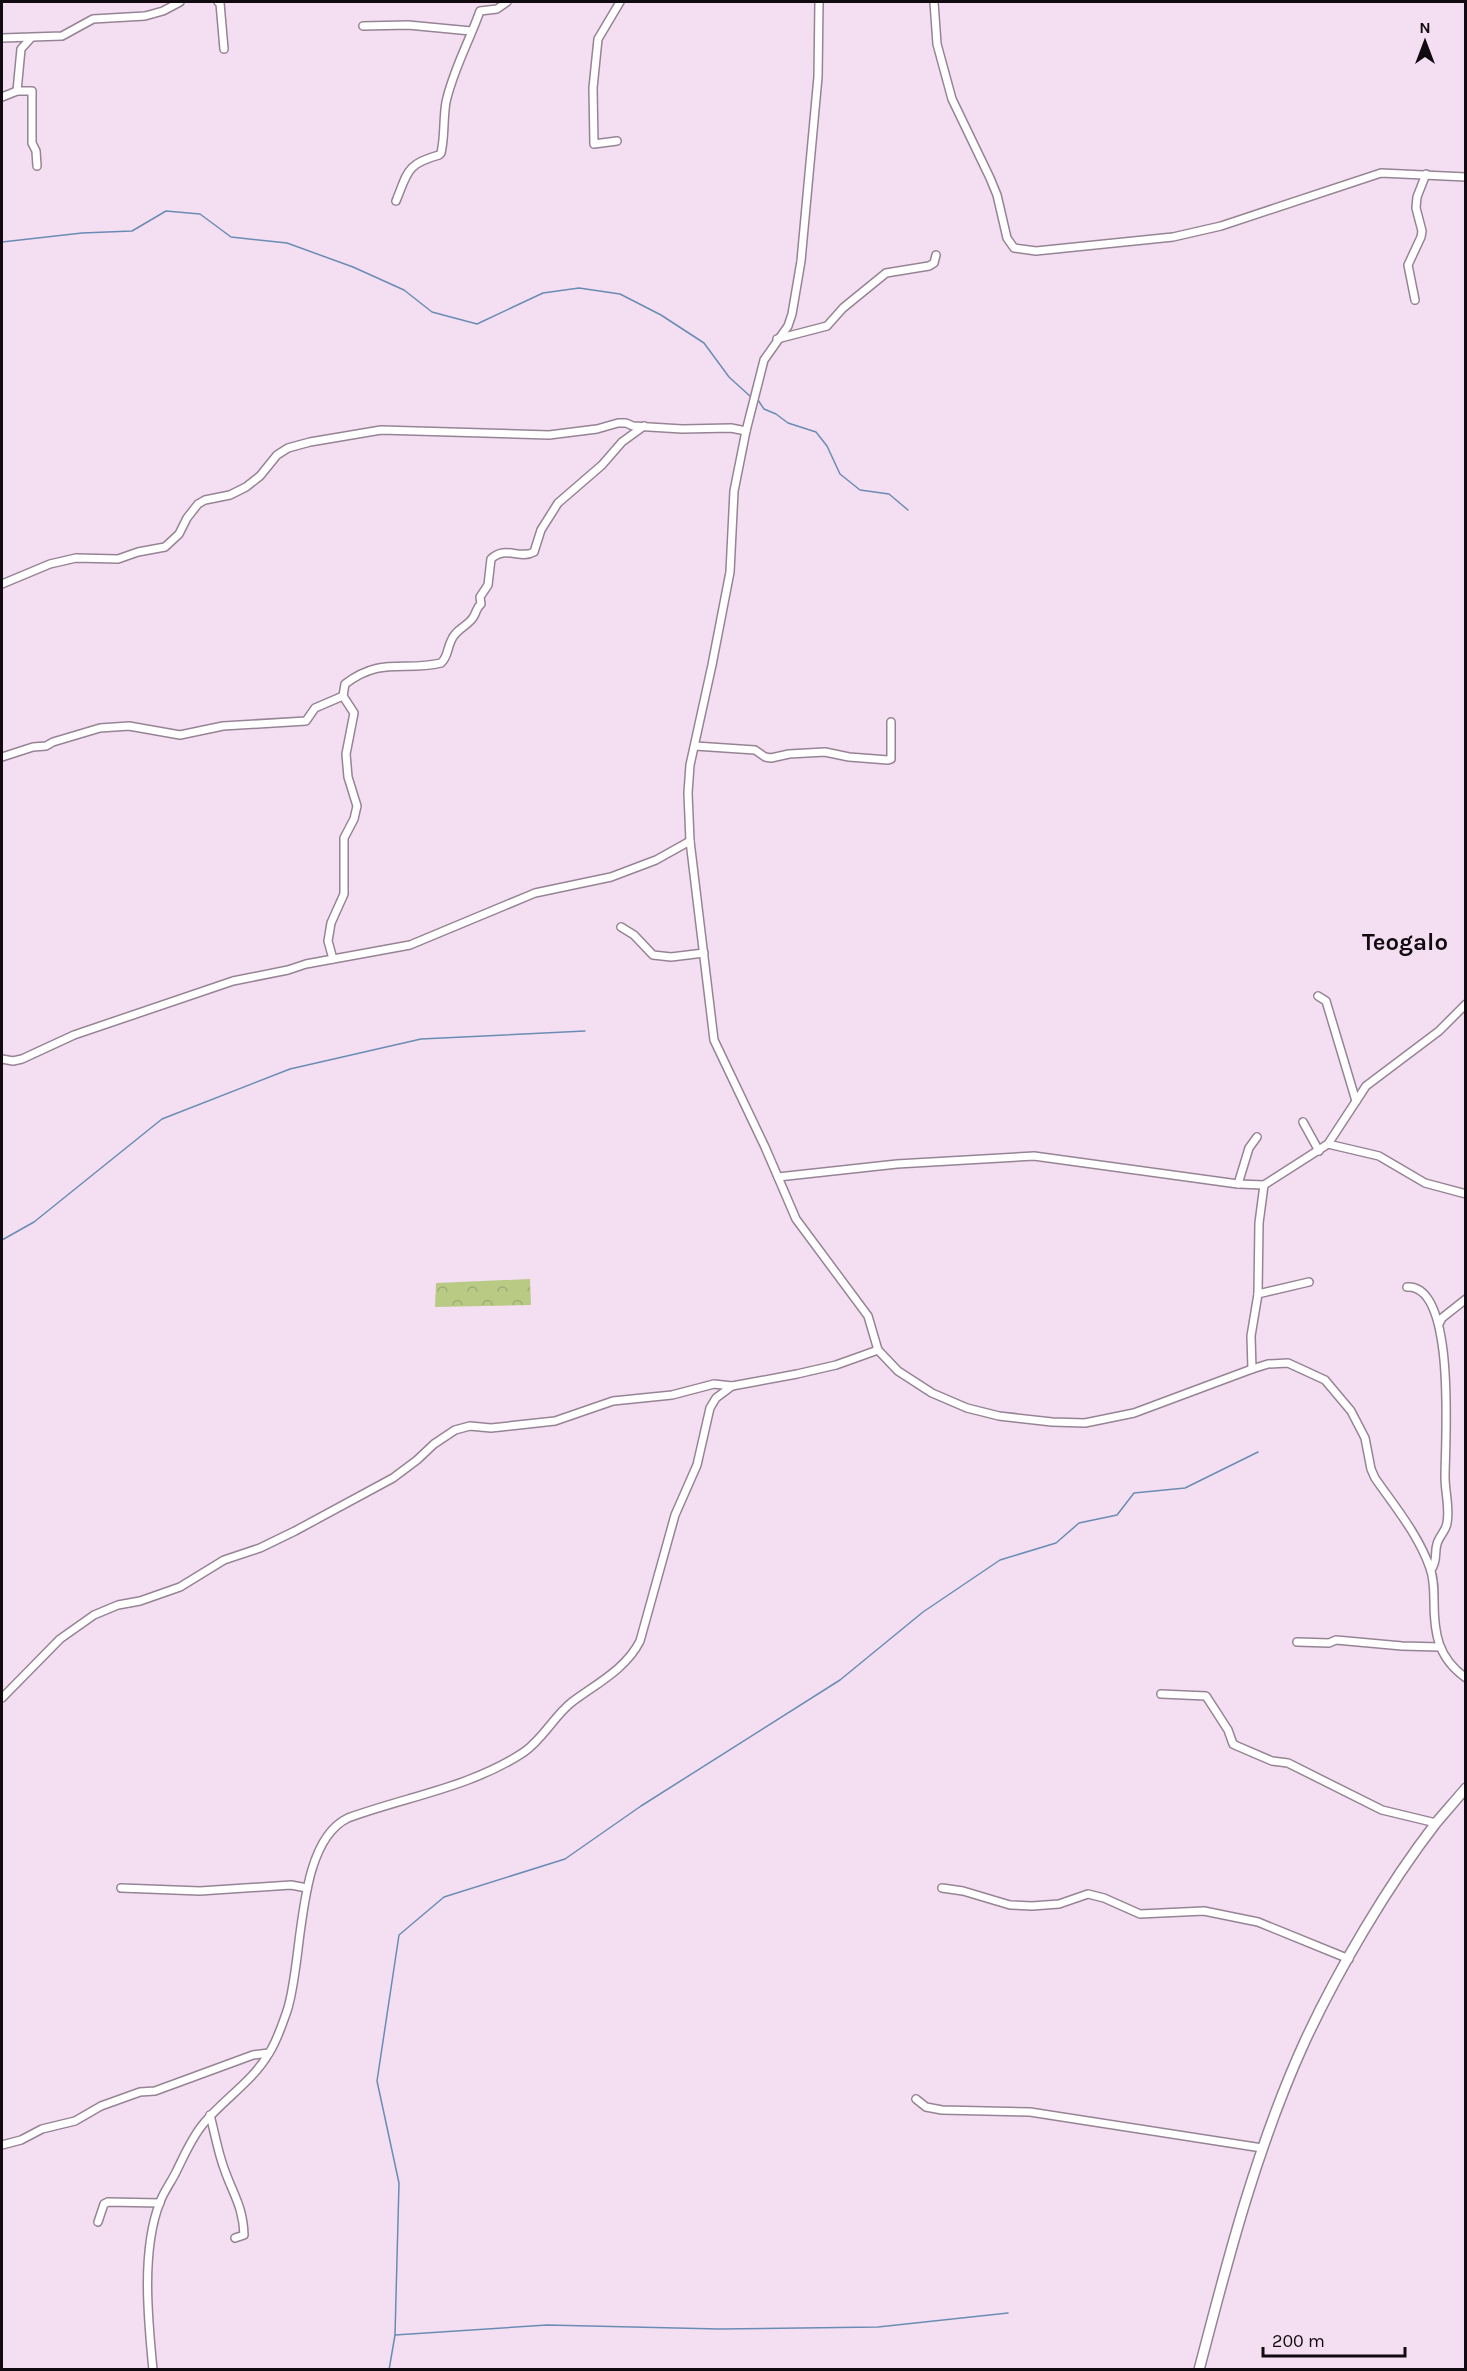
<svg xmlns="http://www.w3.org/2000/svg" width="1467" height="2371" font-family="Karla,sans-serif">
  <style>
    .forest { fill: url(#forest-crowns) }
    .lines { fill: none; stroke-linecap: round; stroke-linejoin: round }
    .stream { stroke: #6a8cb4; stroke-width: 1.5 }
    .minor-casing { stroke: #968495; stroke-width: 10 }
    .major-casing { stroke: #968495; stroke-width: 12 }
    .minor { stroke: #fff; stroke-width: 7 }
    .major { stroke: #fff; stroke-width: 9 }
    .labels { text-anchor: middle; stroke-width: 6; stroke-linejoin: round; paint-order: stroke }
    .quarter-label { font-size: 24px; font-weight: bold; fill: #110a10; stroke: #f4dff2 }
  </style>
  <defs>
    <pattern id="forest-crowns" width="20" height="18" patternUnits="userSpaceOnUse" patternTransform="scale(1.5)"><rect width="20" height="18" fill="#b9ca85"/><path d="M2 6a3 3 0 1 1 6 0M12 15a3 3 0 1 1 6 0" fill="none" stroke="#9eac72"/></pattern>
  </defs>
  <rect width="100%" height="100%" fill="#f4dff2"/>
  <polygon class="forest" points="530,1279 531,1305 435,1307 436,1283"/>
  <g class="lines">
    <g class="stream">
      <polyline points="2,242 82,233 132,231 166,211 200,214 231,237 287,243 353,267 404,290 432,312 477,324 543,293 579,288 620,294 661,315 704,343 729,377 751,397"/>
      <polyline points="758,400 764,409 776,414 788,423 816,432 827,446 840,474 860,490 889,494 908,510"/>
      <polyline points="2,1240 34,1222 162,1119 290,1069 421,1039 585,1031"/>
      <polyline points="395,2335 547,2325 719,2329 878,2327 1008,2313"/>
      <polyline points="389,2370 395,2335 399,2183 377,2081 399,1935 444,1897 565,1859 641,1806 840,1680 923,1612 1000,1560 1056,1543 1079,1523 1117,1515 1134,1493 1185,1488 1258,1452"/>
    </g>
    <g class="minor-casing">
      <g id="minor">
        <polyline points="218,2 220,3 224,49"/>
        <path d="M819,2L818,77L801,261L792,314L788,326L764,360L746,431L734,491L730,572L712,665L690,765L688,793L690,841L714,1040L765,1147L796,1219L868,1316L878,1350L898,1371L932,1393L967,1408L999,1416L1052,1422L1085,1423L1134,1413L1252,1369L1268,1364L1288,1363L1325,1380L1351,1411L1365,1438L1371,1469L1375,1478C1395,1507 1418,1534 1430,1568C1434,1579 1434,1590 1434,1601C1434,1634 1438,1658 1466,1678"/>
        <polyline points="934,2 937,44 952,99 990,178 997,195 1007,238 1014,248 1036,251 1173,237 1221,226 1381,173 1466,177"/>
        <polyline points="363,26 408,25 471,31"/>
        <polyline points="2,38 62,36 93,19 145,16 163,11 180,2"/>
        <polyline points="31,38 21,49 17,91 32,91 32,143 36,151 37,166"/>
        <polyline points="2,97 17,91"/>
        <polyline points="617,141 594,144 593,88 598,39 620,2"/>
        <path d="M396,201C408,172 406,164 439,155L441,153C445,136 443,119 446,102C453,70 469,42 480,11L497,9L507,2"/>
        <polyline points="1415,300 1408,265 1421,237 1422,231 1416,208 1417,197 1426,174"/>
        <polyline points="777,339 827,326 843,308 886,273 929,266 934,263 936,255"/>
        <polyline points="2,584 50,564 76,558 118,559 138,552 165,547 179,534 187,518 198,504 205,500 230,495 246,487 260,476 277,455 288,448 310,442 381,430 549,435 597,429 618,423 626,423 633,426 682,429 731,428 746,431"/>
        <polyline points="695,746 755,750 765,757 771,758 789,754 825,752 849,757 888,760 891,759 891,722"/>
        <polyline points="2,757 33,747 46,746 53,742 100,728 129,726 180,735 223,726 306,721 315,708 343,696"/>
        <polyline points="621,927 634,935 653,955 671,957 704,953"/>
        <path d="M333,959L328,941L331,923L344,894V838L354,819L357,806L348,777L346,754L354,713L343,696L345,684C382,656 404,672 441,663C448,657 447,649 451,641C455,629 469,626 474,616C477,611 476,608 481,604L480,597L488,585L491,559C505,545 520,560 534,552L541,530L558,503L602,465L622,442L644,426"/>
        <polyline points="1318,996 1326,1001 1356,1101"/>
        <polyline points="2,1059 13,1061 22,1059 74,1035 233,981 288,970 306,964 410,945 535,893 611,877 656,860 690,841"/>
        <polyline points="1303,1122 1319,1151"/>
        <polyline points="1328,1144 1379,1156 1425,1183 1466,1194"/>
        <polyline points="778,1177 897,1164 1034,1156 1238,1184 1264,1185 1328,1144 1366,1086 1439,1031 1466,1004"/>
        <polyline points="1238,1184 1249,1148 1257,1137"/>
        <path d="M1407,1287C1457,1284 1445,1444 1445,1477C1445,1493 1450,1507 1447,1523C1446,1531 1439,1536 1437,1544C1434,1554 1438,1560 1431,1570"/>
        <polyline points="1258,1294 1309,1282"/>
        <polyline points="1439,1324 1442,1318 1466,1299"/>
        <polyline points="1252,1369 1251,1336 1258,1294 1259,1223 1264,1185"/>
        <polyline points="1297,1642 1329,1643 1336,1640 1402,1646 1440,1647"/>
        <polyline points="1161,1694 1206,1696 1228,1730 1233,1744 1237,1746 1272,1761 1288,1763 1382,1810 1436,1823"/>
        <polyline points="2,1698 60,1639 94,1615 118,1605 140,1601 180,1587 224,1560 260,1548 295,1531 393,1478 417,1460 434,1444 455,1430 470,1426 491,1428 555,1421 613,1401 672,1395 714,1384 732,1386"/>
        <polyline points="121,1888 200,1891 291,1885 307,1888"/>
        <polyline points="942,1888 963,1891 1010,1905 1032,1906 1059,1904 1088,1894 1104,1898 1140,1914 1204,1911 1258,1922 1349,1959"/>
        <polyline points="916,2099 926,2107 942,2110 1030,2112 1262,2148"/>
        <path d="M210,2115C215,2134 218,2153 225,2171C234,2196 243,2207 244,2235L235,2238"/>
        <polyline points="2,2145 21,2140 42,2129 75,2121 101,2106 140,2092 155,2091 253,2055 269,2053"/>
        <polyline points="98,2222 104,2204 108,2202 160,2203"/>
        <path d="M153,2370C148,2319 141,2250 160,2202C164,2191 172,2181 177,2170C185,2154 192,2137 204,2123C224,2099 253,2081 269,2053C277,2041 282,2025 287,2011C304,1961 295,1843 348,1818C405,1797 472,1787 524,1752C543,1739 554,1716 572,1702C596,1684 626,1669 640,1641L675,1515L697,1465L710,1408L716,1398L732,1386L797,1374L836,1365L878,1350"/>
      </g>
    </g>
    <g class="major-casing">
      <path id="major" d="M1199,2370C1228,2258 1257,2146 1305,2041C1338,1970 1388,1885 1436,1823C1446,1811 1456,1800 1466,1788"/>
    </g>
    <use href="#minor" class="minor"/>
    <use href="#major" class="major"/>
  </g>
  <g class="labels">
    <g class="quarter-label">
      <text x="1405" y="950">Teogalo</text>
    </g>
  </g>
  <rect width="1467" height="2371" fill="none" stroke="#110a10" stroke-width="6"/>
  <g transform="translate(1425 42)" stroke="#f4dff2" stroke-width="4.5" paint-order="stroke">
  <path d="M0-4.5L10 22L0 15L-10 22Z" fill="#110a10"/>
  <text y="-9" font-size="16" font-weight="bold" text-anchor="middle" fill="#110a10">N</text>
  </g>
  <path d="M1263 2347v9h142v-9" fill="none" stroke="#110a10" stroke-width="3"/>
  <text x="1272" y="2347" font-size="18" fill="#110a10" stroke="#f4dff2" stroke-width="4.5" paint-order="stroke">200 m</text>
</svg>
